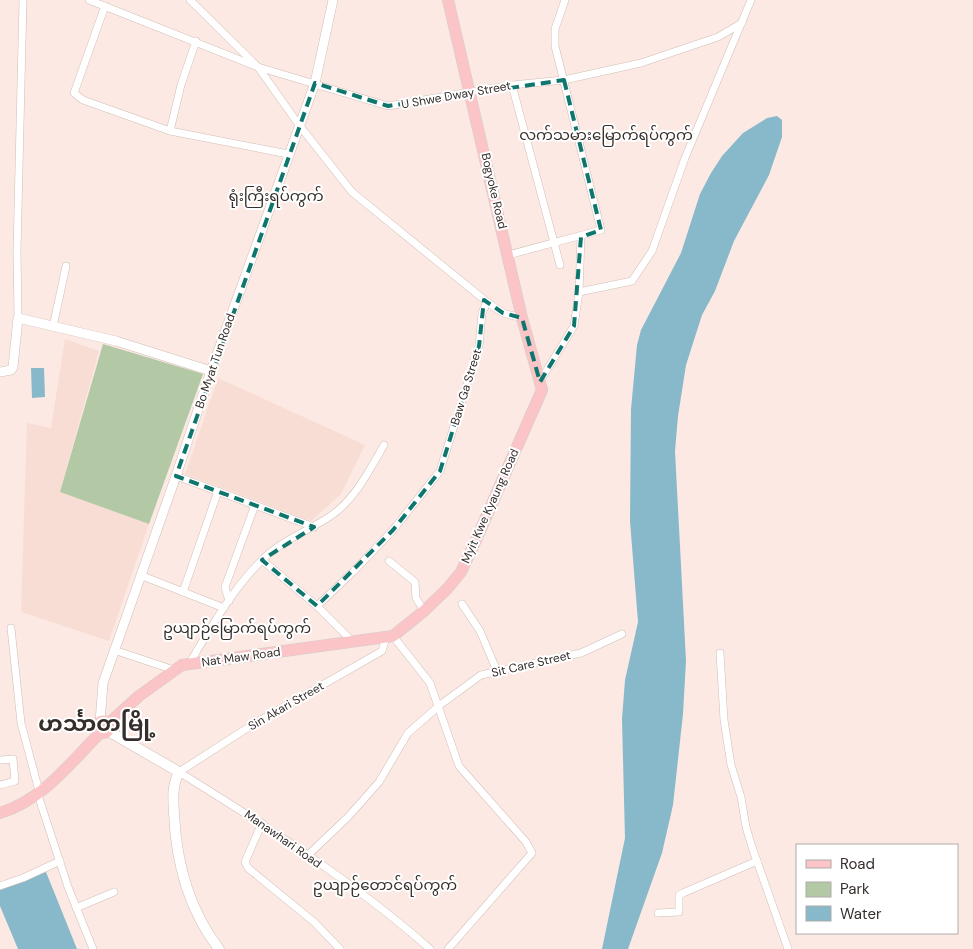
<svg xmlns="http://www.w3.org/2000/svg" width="973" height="949" font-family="'DM Sans','Noto Sans Myanmar',sans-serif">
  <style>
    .built { fill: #f8ddd4 }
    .green { fill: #b3c8a5 }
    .water { fill: #87b9ca }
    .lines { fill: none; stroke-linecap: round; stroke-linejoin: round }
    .minor-casing { stroke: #d0beb7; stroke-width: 8 }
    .tertiary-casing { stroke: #d0beb7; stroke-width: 10 }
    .secondary-casing { stroke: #d0beb7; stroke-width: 11 }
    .primary-casing { stroke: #cfcdcc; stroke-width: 12 }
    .minor { stroke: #fff; stroke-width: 7 }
    .tertiary { stroke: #fff; stroke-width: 9 }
    .secondary { stroke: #fff; stroke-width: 10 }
    .primary { stroke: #fbc5c7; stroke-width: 11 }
    .marked { fill: none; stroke: #0f766e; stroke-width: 4; stroke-dasharray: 10 6; stroke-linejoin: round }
    .labels { text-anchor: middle; stroke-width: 4; stroke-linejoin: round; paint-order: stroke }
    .street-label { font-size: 12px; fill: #352e2b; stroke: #fff }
    .quarter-label { font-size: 15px; fill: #352e2b; stroke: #fff }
    .town-label { font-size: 22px; font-weight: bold; fill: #352e2b; stroke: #fff }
  </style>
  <rect width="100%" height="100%" fill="#fce9e3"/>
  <g class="built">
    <polygon points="65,339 99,351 60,492 149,524 109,641 21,612 27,423 51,428"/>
    <polygon points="218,378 365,445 341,494 311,521 185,474"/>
  </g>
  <polygon class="green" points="103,344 203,374 149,524 60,492"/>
  <g class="water">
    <polygon points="777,116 782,120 782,137 769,175 734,241 715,291 702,315 686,365 678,416 675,451 686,661 683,714 673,805 662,853 628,949 602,949 625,838 622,719 625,680 638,622 630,521 631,409 637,345 641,330 681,253 700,194 711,173 722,156 743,133 767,118"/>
    <polygon points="31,368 44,368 45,397 32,398"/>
    <polygon points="46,872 77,949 18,949 0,906 0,887"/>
  </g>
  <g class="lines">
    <g class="minor-casing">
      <g id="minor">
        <polyline points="89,0 258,67 388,106 512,85 564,80 641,63 718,37 742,23"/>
        <polyline points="190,0 258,67 299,125 352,192 487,302 503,313 522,318"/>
        <polyline points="105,6 74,93 83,100 170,131"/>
        <polyline points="196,41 181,85 170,131 288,154"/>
        <polyline points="512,85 560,265"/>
        <polyline points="508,255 601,230 555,46 555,29 565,0"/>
        <polyline points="579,292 632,281 652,251 685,158 751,0"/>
        <polyline points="18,318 17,251 23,0"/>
        <polyline points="53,327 66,266"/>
        <polyline points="540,381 574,326 579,292 581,237"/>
        <polyline points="176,476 314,527"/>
        <polyline points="262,560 317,606 351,640"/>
        <polyline points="389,561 415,582 416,598 424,611"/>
        <polyline points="140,575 224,608"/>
        <polyline points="183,592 218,491"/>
        <polyline points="229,601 225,587 255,505"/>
        <polyline points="462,604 480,631 497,671"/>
        <polyline points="317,606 353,572 393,530 440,471 479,346 482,313 487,302"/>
        <polyline points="11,628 21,723 38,787"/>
        <polyline points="393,636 430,683 459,766 526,842 532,853 448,949"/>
        <path d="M386,637L382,651L252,725L179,772C266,826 353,881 430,949"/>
        <polyline points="114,650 174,670"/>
        <polyline points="720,653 724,720 731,765 741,797 746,827 752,847 788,949"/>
        <path d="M189,664C210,629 232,590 261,561C281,540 309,531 332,515C356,498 370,469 384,445"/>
        <polyline points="0,760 13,759 15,781 0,785"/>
        <polyline points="38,795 68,887 93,949"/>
        <polyline points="262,823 245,862 248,868 314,922 340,949"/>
        <polyline points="307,856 348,817 379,782 408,733 440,705 481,675 581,653 622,634"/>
        <polyline points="0,886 23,878 60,861"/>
        <polyline points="76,908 114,892"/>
        <polyline points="658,913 679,912 679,895 683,893 757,861"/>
      </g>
    </g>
    <g class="tertiary-casing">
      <g id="tertiary">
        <polyline points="0,372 11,370 13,367 18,318 116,341 211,371"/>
        <polyline points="100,722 103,683 176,476 211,371 315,83 333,0"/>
      </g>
    </g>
    <g class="secondary-casing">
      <path id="secondary" d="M108,731L179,772C172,785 173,799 174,813C176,861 189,910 219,949"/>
    </g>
    <g class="primary-casing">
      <g id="primary">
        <circle cx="103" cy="727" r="6"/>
        <polyline points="108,724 139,696 182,665 393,636 424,611 447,589 461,572 476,540 542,390 522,318 448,0"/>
        <path d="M0,813C43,800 69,764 100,733"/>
      </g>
    </g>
    <use href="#minor" class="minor"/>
    <use href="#tertiary" class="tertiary"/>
    <use href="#secondary" class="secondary"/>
    <use href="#primary" class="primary"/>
  </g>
  <path class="marked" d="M564,80L601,230L581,237L574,326L540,382L522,318L503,313L484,300L479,346L440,471L393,530L317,606L262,560L314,527L176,476L315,83L388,106Z"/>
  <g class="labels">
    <g class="street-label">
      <text transform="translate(456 95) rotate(-10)" y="4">U Shwe Dway Street</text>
      <text transform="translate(494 191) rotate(77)" y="4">Bogyoke Road</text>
      <text transform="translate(215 361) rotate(-71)" y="4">Bo Myat Tun Road</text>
      <text transform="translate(466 387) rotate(-73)" y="4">Baw Ga Street</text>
      <text transform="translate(490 506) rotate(-66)" y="4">Myit Kwe Kyaung Road</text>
      <text transform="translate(241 657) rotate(-8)" y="4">Nat Maw Road</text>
      <text transform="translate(531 664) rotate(-13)" y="4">Sit Care Street</text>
      <text transform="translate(286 706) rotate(-30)" y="4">Sin Akari Street</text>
      <text transform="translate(283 839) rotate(35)" y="4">Manawhari Road</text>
    </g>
    <g class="quarter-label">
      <text x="606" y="140">လက်သမားမြောက်ရပ်ကွက်</text>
      <text x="276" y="201">ရုံးကြီးရပ်ကွက်</text>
      <text x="237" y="633">ဥယျာဉ်မြောက်ရပ်ကွက်</text>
      <text x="385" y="890">ဥယျာဉ်တောင်ရပ်ကွက်</text>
    </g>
    <g class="town-label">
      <text x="97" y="731">ဟင်္သာတမြို့</text>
    </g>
  </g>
  <rect x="796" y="844" width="162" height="90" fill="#ffffff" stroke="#aeabaa"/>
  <rect x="806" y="860" width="25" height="8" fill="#fbc5c7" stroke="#aeabaa"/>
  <text x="840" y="869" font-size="15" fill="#352e2b">Road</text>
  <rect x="806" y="882" width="25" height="15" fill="#b3c8a5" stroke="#aeabaa"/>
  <text x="840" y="894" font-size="15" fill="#352e2b">Park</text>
  <rect x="806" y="906" width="25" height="15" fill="#87b9ca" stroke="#aeabaa"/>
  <text x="840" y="919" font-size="15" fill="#352e2b">Water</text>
</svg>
